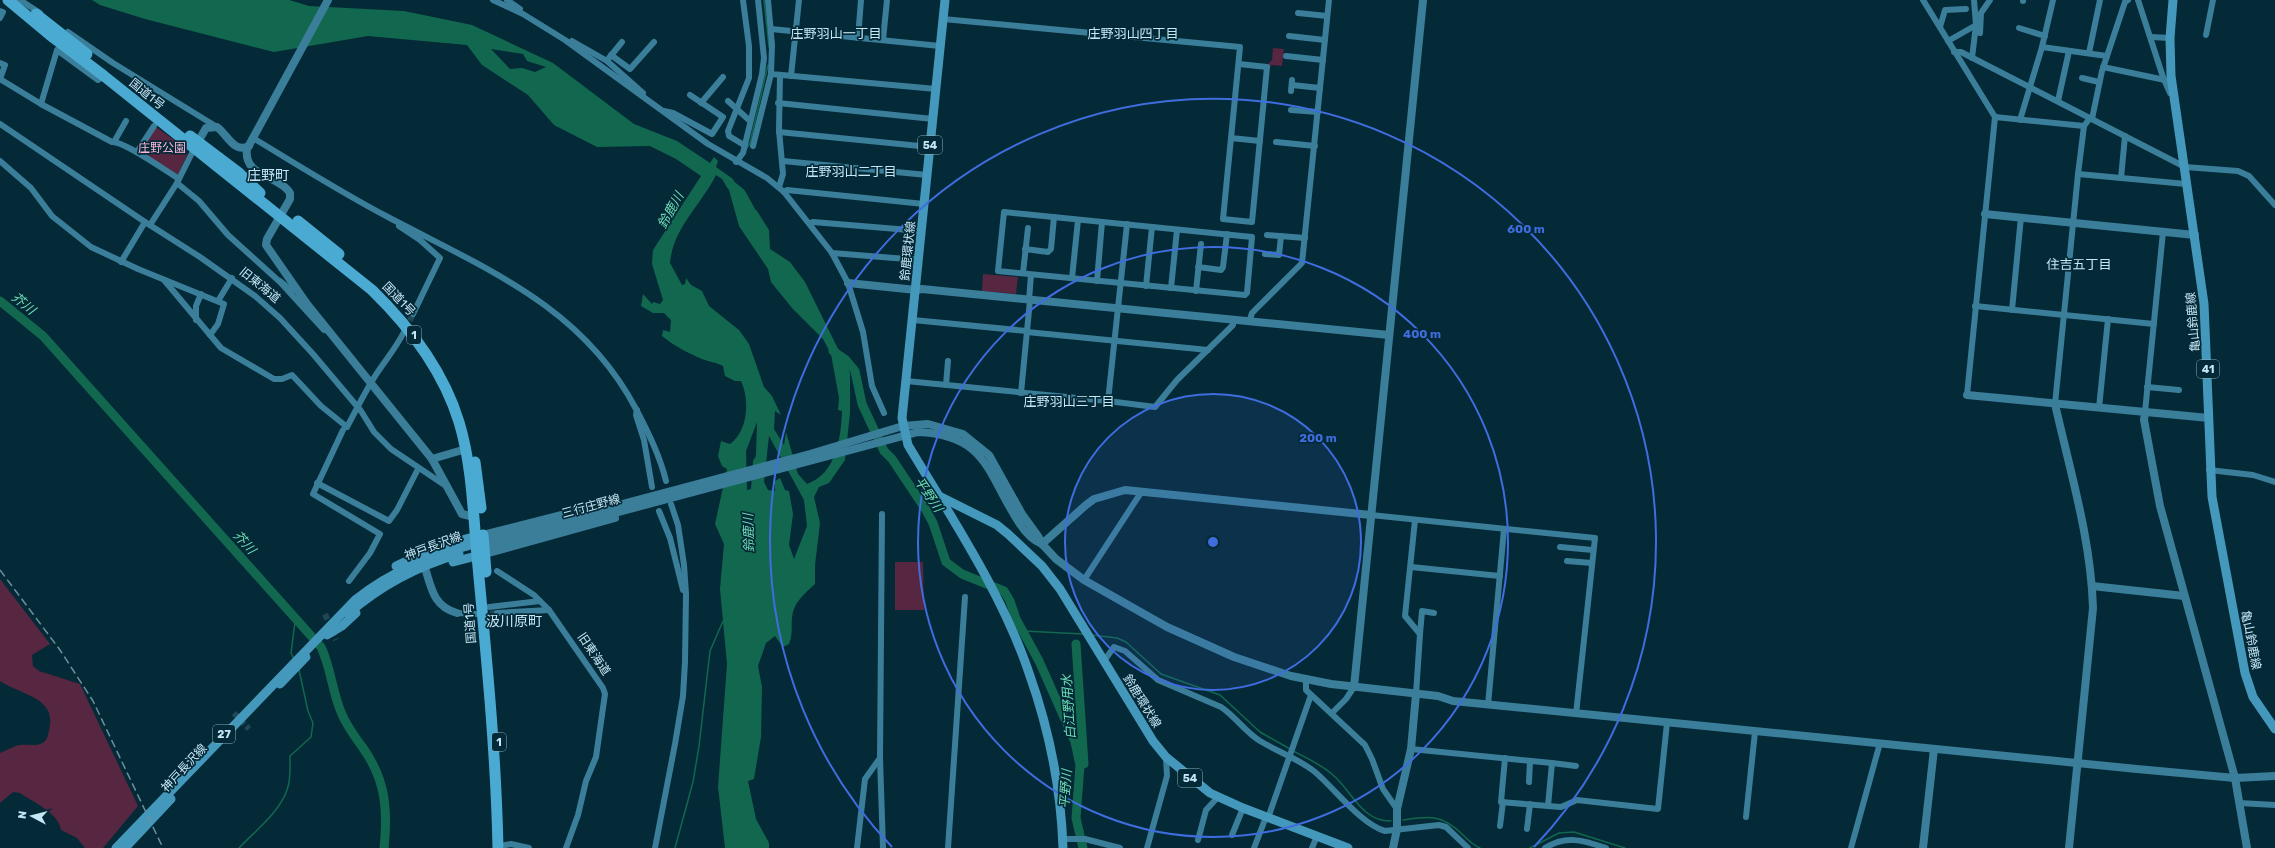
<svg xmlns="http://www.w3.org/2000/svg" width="2275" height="848" font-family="Rubik,'Noto Sans JP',sans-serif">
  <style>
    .green { fill: #572641 }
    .water { fill: #12684f; fill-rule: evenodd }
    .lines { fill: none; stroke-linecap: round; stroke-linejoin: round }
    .stream { stroke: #12684f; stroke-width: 1.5 }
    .river { stroke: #12684f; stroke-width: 9 }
    .street-tunnel { stroke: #214654; stroke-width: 6; stroke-dasharray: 6 3; stroke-linecap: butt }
    .street { stroke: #3b7e9a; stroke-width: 6 }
    .secondary { stroke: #3b7e9a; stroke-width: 8 }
    .primary { stroke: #4498bb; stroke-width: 9 }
    .highway { stroke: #4aaad1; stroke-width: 11 }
    .rail { stroke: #6d909e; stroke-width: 1.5; stroke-dasharray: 8 4; stroke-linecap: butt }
    .ring { fill: none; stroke: #3f6dde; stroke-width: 2 }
    .labels { text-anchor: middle; stroke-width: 3.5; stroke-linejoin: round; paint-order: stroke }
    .shield { fill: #042937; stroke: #8caebd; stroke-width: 1 }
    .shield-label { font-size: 11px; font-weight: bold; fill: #c6e7f6 }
    .street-label { font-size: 12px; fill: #c6e7f6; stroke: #042937 }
    .park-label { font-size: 12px; fill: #feb7db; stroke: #042937 }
    .neighbourhood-label { font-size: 13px; fill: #c6e7f6; stroke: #042937 }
    .water-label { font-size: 13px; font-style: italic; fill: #6ddcb4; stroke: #042937 }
    .quarter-label { font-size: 14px; fill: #c6e7f6; stroke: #042937 }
    .centre { fill: #3f6dde; stroke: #042937; stroke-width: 2 }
    .ring-label { font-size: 12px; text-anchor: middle; font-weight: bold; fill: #3f6dde; stroke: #042937; stroke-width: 3.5; stroke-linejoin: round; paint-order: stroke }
  </style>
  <rect width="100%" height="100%" fill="#042937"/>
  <g class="green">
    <polygon points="1273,48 1284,49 1282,66 1272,65 1269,68 1267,65 1272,60"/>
    <polygon points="156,127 187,149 187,155 178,175 142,153 141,150"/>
    <polygon points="983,274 1018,277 1016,294 982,291"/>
    <polygon points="895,562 923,562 924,610 895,610"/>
    <path d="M0,579L50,644L32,655L33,666L39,671L80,684L138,806L103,848H85L77,838L61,830C59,813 34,803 20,793L13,792L0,803V753C6,751 13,746 20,745C27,744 38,747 44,742C48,739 49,731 50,725C54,697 19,694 0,681Z"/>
  </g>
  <path class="water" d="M92,0H289L309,6L404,11L472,25L553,63L634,124L677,141L710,163L714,157L718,161L716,167L733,179L742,198L757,211L769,230L770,249L790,262L805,282L850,373V413L845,460L829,483L819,487L814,497L820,523L815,565V584C804,594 793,603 792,618C791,627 793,635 789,644L783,647L775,636L766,643L758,666L762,687L761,737L754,779L748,781L756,819L769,843V848H725L718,787L727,664L720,589L724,544L715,524L727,469L722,466L718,456L721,441L730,444C748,431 750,400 741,381H735L725,376L723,366C716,362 709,362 702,359C688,353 674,346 662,336L663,330L670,332L671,320L664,313H653L641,306L643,294L652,304L653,302L660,304L663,300L652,264L653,250L701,176L676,159L650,146L597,147L554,125L528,95L482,65L467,45L368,36L274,52L145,19L100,5ZM491,49L523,54L527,61L546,67L535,72L522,68L510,69ZM716,175L722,179L729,190L739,226L768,269L771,282L792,308L823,339L831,354L839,398L838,410L842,411C841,438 836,474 807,484L798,474L786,432L784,445L774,429L775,411L781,415L772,396L764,387L749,344L739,330L709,306L702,291L691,285L686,278L685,284L682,285L670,263C673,228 701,205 716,175ZM757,422L756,456L753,461L751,489L747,490L746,451ZM769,436L804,500L807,526L794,559L789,545L793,514L789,491L785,490L780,478L775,481V491L768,490L764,482Z"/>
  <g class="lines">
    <g class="stream">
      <polyline points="764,0 769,47"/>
      <polyline points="747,148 750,143 768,65"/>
      <polyline points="1023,631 1083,634"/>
      <polyline points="1092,635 1117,638 1126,642 1161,674 1220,695 1260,732 1290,749"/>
      <polyline points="294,659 291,653 295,622 298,619"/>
      <path d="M1293,751C1307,758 1322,765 1333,775C1352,791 1362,822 1391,821"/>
      <path d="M1403,820C1429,816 1441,814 1461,833C1467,839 1472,845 1480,848"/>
      <path d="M239,848C255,831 279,813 287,790C291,780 290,767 290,756L311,737L313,723L308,711L299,670"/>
      <polyline points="675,848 693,782 699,746 710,651 723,621"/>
      <polyline points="1530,848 1559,833 1574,832 1625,848"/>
    </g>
    <g class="river">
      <polyline points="730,184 741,193 751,211"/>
      <path d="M0,301L43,336L321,647C331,668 332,691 341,712C346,725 355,737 363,748C386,780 388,811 384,848"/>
      <polyline points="833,351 846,360 855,371 862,404 884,451 892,459 926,510 933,523 946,562 962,574 1004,591 1010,601 1016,619 1039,661 1075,742 1080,765 1076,818 1083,848"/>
      <polyline points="1076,644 1084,764"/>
    </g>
    <g class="street-tunnel">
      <polyline points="406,329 413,314"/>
      <polyline points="325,614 336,640"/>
      <polyline points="481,614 497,613"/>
      <polyline points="234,713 249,729"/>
    </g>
    <g class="street">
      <polyline points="20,0 40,13"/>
      <polyline points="493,0 523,14 565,40 708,144 767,178 784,192 832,253 848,283 863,332 872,386 884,413"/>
      <polyline points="507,0 520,9"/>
      <polyline points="743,0 749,46 749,78 728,131 729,136 744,145"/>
      <polyline points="768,0 772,45 771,74 936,89"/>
      <polyline points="1923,0 1995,117 1967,395"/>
      <polyline points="2138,0 2163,77 2170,93"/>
      <polyline points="2023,1 2023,0"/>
      <polyline points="0,11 3,12 0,18"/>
      <polyline points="1298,13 1327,16"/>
      <polyline points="943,19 1240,47 1223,219 1252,222 1267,67 1239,64"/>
      <polyline points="1940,27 1945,10 1966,9"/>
      <polyline points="2019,28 2045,36"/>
      <polyline points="771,29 940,46"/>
      <polyline points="68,32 113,63 217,127"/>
      <polyline points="1980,33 1981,13 1990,0"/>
      <polyline points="2206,35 2213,0"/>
      <polyline points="1289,36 1325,40"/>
      <polyline points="2151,37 2170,38"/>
      <polyline points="858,38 861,0"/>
      <polyline points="883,40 887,0"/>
      <polyline points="572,41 607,61 643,93"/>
      <polyline points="1948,41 1978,24"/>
      <polyline points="2042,47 2107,56"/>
      <polyline points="1954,52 1961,52 2185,167 2238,171 2249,176 2275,205"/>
      <polyline points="2089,53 2100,0"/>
      <polyline points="611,55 630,69 654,42"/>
      <polyline points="1286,56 1323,60"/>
      <polyline points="609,58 622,42"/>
      <polyline points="1972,58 1976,25 1974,0"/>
      <polyline points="0,63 5,65 0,79"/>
      <polyline points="2103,67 2165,80"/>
      <path d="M104,76L98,80L57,50L41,104L112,142C124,141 166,171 179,179"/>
      <polyline points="791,76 799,0"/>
      <polyline points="2082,78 2099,82"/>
      <polyline points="0,79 41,104"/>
      <polyline points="1292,85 1320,88"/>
      <polyline points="1291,91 1292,80"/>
      <polyline points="728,101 750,121"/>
      <polyline points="2058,101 2069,51"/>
      <polyline points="701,103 723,77"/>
      <polyline points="778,103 933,119"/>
      <polyline points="1291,110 1318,112"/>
      <polyline points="664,111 673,113 712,134 723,117 690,95"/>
      <polyline points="1995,117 2084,126"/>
      <polyline points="2092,119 2102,71 2125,2 2128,0"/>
      <polyline points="2020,120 2042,47 2053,0"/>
      <polyline points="0,124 145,222 200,257 255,296 280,318 313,354 361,411 374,432 391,449 446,486"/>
      <polyline points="779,132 930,147"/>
      <path d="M253,138C298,165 342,193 388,217C486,269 582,306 636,409C648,432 660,456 666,481"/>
      <polyline points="1231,138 1260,141"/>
      <polyline points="114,142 126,121"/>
      <polyline points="1276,142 1315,146"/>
      <polyline points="753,146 771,74"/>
      <polyline points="137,152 154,126"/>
      <polyline points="0,161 31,188 52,216 91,247 138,269 224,304 218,324 210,335"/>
      <polyline points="783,161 927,175"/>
      <polyline points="736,162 743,153 762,74 764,58 758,0"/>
      <polyline points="2078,174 2186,184"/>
      <polyline points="2121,178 2125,136"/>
      <polyline points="177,183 199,201 228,235 280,282 324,330"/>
      <polyline points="779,187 783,174 779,130 780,75"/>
      <polyline points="784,192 787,190 924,204"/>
      <polygon points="1004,212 1252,237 1247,293 1245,295 998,271"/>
      <polyline points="811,223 813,222 921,231"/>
      <polyline points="150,225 177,183 195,147"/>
      <polyline points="399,226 420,240 440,258 413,314"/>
      <polyline points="1267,235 1305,238"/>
      <polyline points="1025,249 1048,252 1051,249 1054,217"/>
      <polyline points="832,253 919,260"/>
      <polyline points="1265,254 1279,255 1281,236"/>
      <polyline points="121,262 145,222"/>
      <polyline points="1198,267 1221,270 1223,267 1227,234"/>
      <polyline points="1023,273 1028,228"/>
      <polyline points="1072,278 1078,220"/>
      <path d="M164,280L221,348L274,379H282L292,375L321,406L347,427C355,412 363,396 372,381C382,364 395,350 404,332"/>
      <polyline points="280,281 292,291 296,288"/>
      <polyline points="1097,281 1102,222"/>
      <polyline points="1146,286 1152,227"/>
      <polyline points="1171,288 1177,230"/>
      <polyline points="1196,291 1201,244"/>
      <polyline points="1029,300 1031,275"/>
      <polyline points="218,301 232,278"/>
      <polyline points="1975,306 2154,324"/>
      <polyline points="2012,310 2021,217"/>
      <polyline points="196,320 196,306 201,294"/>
      <polyline points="913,320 1027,331"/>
      <polyline points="1249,322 1252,313 1302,263 1329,0"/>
      <polyline points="1027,332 1208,350"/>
      <polyline points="906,381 1108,401 1127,224"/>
      <polyline points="946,385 948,361"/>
      <polyline points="2147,387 2179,390"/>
      <polyline points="1021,393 1030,300"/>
      <polyline points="1108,401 1155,407 1177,380 1233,325 1233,320"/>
      <polyline points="2055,404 2078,174 2084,126 2090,118"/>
      <polyline points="2099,408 2108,319"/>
      <polyline points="637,410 636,415 644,440 652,487"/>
      <polyline points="2145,412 2163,232"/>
      <polyline points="343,430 313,494 380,534 370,553 349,581"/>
      <polyline points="2209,470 2253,475 2275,482"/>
      <polyline points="317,483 389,521 397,510 418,469"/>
      <polyline points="659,511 670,538 683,590"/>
      <polyline points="882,514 880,758 883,848"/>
      <polyline points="1371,515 1595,538 1576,714"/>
      <polyline points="1415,520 1405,616 1420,634 1416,694"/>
      <polyline points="1560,547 1593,550"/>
      <polyline points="1567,561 1592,563"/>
      <polyline points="1411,567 1500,576"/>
      <polyline points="497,571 534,595 549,610 603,688 605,694 596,757 586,781 578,815 566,848"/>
      <polyline points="1084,580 1142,491"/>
      <polyline points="489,607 540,601"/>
      <polyline points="457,613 475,614"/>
      <polyline points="497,613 549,610"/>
      <polyline points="1420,634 1422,611 1434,613"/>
      <path d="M1104,661L1114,647L1125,651L1158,680L1221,707C1235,716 1245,732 1260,741C1278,752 1299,759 1315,772C1335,789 1361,824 1385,831L1439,825L1446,827L1468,848"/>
      <polyline points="1306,679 1306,690 1365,745 1372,759 1383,789 1397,809"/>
      <polyline points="1488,705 1504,529"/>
      <polyline points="1332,713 1346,699 1354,687"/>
      <polyline points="1411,749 1552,763 1548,806 1561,807 1577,800 1658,809 1667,723"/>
      <polyline points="1505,758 1501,802 1548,806"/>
      <polyline points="1552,763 1576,766"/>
      <polyline points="1529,782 1530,761"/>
      <polyline points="2239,803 2275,805"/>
      <polyline points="1746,817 1755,732"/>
      <polyline points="1268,818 1311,695"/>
      <polyline points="1500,826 1503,802"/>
      <polyline points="1527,829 1530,804"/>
      <polyline points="1232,835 1243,808"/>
      <polyline points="1063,839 1085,839 1120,848"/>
      <polyline points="1198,840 1206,810 1218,797"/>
      <polyline points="505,845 511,844 529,848"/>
      <polyline points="655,848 675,744 683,696 685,662 686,594 684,565 678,525 671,504"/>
      <polyline points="857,848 865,779 880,758"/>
      <polyline points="948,848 965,597"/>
      <polyline points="1147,848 1167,776 1166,757"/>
      <polyline points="1254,848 1266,817"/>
      <polyline points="1312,848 1317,836"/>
      <path d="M1545,848C1566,835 1583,840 1606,848"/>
      <polyline points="1851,848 1880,743"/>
    </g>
    <g class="secondary">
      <path d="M328,0L247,149C243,177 279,175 290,193V199L267,239L266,245L307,304L432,459L462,514L474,517"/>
      <path d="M198,142L206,128L217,127C227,134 234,154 249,146"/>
      <polyline points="1985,214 2195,235"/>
      <polyline points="848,283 916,290 922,289 1389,335"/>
      <polyline points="1967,395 2209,418"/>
      <path d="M2055,404C2070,471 2091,539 2093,608L2069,848"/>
      <polyline points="2145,412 2144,420 2160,506 2235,778 2247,848"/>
      <polyline points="432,459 466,449"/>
      <polyline points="483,535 581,510"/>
      <polyline points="480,542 810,454 903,426 928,424 963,434 989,455 1022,514 1038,536 1042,544 1056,559 1084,580 1167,627 1234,657 1291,676 1331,684 1438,696 1453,701 2137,769 2235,778 2275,776"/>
      <polyline points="1042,544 1086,505 1094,499 1125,490 1371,515"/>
      <path d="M480,549L918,432C987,435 987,473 1018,521C1024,531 1031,540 1042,544"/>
      <polyline points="485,554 615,518"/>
      <path d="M426,571C432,591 435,607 457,613"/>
      <polyline points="2092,586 2184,596"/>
      <polyline points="1354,687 1423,0"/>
      <polyline points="1393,848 1397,829 1397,809 1411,749 1416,694"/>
      <polyline points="1923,848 1934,749"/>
    </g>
    <g class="primary">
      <path d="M945,0L902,418L908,445C951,517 1002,593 1029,673C1049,729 1061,789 1063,848"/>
      <polyline points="2173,0 2170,38 2171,76 2204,304 2212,497 2245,673 2253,697 2275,729"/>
      <polyline points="939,496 997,525 1008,534 1042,566 1060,589 1153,741 1166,757 1210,793 1243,808 1348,848"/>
      <polyline points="453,562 484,554"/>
      <polyline points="396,566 438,546 481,535"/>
      <path d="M348,614C381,585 418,566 459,554"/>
      <polyline points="327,635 342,626 356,613"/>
      <polyline points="280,684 306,657"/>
      <path d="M116,848L355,600C392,570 433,555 478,543"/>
      <polyline points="125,848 171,799"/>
    </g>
    <g class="highway">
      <path d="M8,0L50,35L104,76L372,290C410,327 443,370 459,422C472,465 473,511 477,556C486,653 496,751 498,848"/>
      <polyline points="36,14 87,54"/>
      <polyline points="190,136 239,173 260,193"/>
      <polyline points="298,221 339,254"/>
      <polyline points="475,462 481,508"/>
      <polyline points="483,535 486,572"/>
    </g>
    <polyline class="rail" points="0,570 60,650 93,701 163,848"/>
  </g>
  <circle cx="1213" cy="542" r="148" fill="#3f6dde" fill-opacity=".12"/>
  <g class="ring">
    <circle cx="1213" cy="542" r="148"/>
    <circle cx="1213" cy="542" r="295"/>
    <path d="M892 847A443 443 0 1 1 1534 847"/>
  </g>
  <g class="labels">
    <g class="shield">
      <rect x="918" y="136" width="24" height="18" rx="3"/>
      <rect x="407" y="326" width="14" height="18" rx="3"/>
      <rect x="2197" y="360" width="22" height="18" rx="3"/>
      <rect x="213" y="725" width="22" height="18" rx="3"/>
      <rect x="492" y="733" width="14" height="18" rx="3"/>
      <rect x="1178" y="769" width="24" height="18" rx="3"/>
    </g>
    <g class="shield-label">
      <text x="930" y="149">54</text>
      <text x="414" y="339">1</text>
      <text x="2208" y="373">41</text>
      <text x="224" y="738">27</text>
      <text x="499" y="746">1</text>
      <text x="1190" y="782">54</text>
    </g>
    <g class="street-label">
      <text transform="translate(147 94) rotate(39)" y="4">国道1号</text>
      <text transform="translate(908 251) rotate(-84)" y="4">鈴鹿環状線</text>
      <text transform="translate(260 285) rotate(39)" y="4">旧東海道</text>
      <text transform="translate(399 299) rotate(46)" y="4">国道1号</text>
      <text transform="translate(2193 322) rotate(-95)" y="4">亀山鈴鹿線</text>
      <text transform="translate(591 506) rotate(-15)" y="4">三行庄野線</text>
      <text transform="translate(433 546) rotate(-20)" y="4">神戸長沢線</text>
      <text transform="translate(470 623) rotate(-94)" y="4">国道1号</text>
      <text transform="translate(2251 640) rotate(79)" y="4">亀山鈴鹿線</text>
      <text transform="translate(594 654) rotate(56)" y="4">旧東海道</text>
      <text transform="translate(1142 701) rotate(58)" y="4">鈴鹿環状線</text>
      <text transform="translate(184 768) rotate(-47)" y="4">神戸長沢線</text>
    </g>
    <g class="park-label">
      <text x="162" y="152">庄野公園</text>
    </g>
    <g class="neighbourhood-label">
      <text x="836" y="38">庄野羽山一丁目</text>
      <text x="1133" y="38">庄野羽山四丁目</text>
      <text x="851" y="176">庄野羽山二丁目</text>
      <text x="2079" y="269">住吉五丁目</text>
      <text x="1069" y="406">庄野羽山三丁目</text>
    </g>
    <g class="water-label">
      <text transform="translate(670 210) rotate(-61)" y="5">鈴鹿川</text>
      <text transform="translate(24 303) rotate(39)" y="5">芥川</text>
      <text transform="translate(929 494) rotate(56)" y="5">平野川</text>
      <text transform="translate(748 533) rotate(-92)" y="5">鈴鹿川</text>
      <text transform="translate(245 542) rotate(48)" y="5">芥川</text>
      <text transform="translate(1068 707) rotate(-94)" y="5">白江野用水</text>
      <text transform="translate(1065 789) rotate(-86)" y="5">平野川</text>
    </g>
    <g class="quarter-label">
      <text x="268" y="180">庄野町</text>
      <text x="514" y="626">汲川原町</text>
    </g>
  </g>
  <circle cx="1213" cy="542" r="6" class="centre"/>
  <g class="ring-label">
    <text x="1526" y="233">600 m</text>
    <text x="1422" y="338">400 m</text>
    <text x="1318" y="442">200 m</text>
  </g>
  <g transform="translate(32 816) rotate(277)" stroke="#042937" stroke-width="3" paint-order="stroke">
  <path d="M0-3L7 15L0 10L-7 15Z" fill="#c6e7f6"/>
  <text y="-6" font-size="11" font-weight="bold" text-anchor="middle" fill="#c6e7f6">N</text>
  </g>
</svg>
